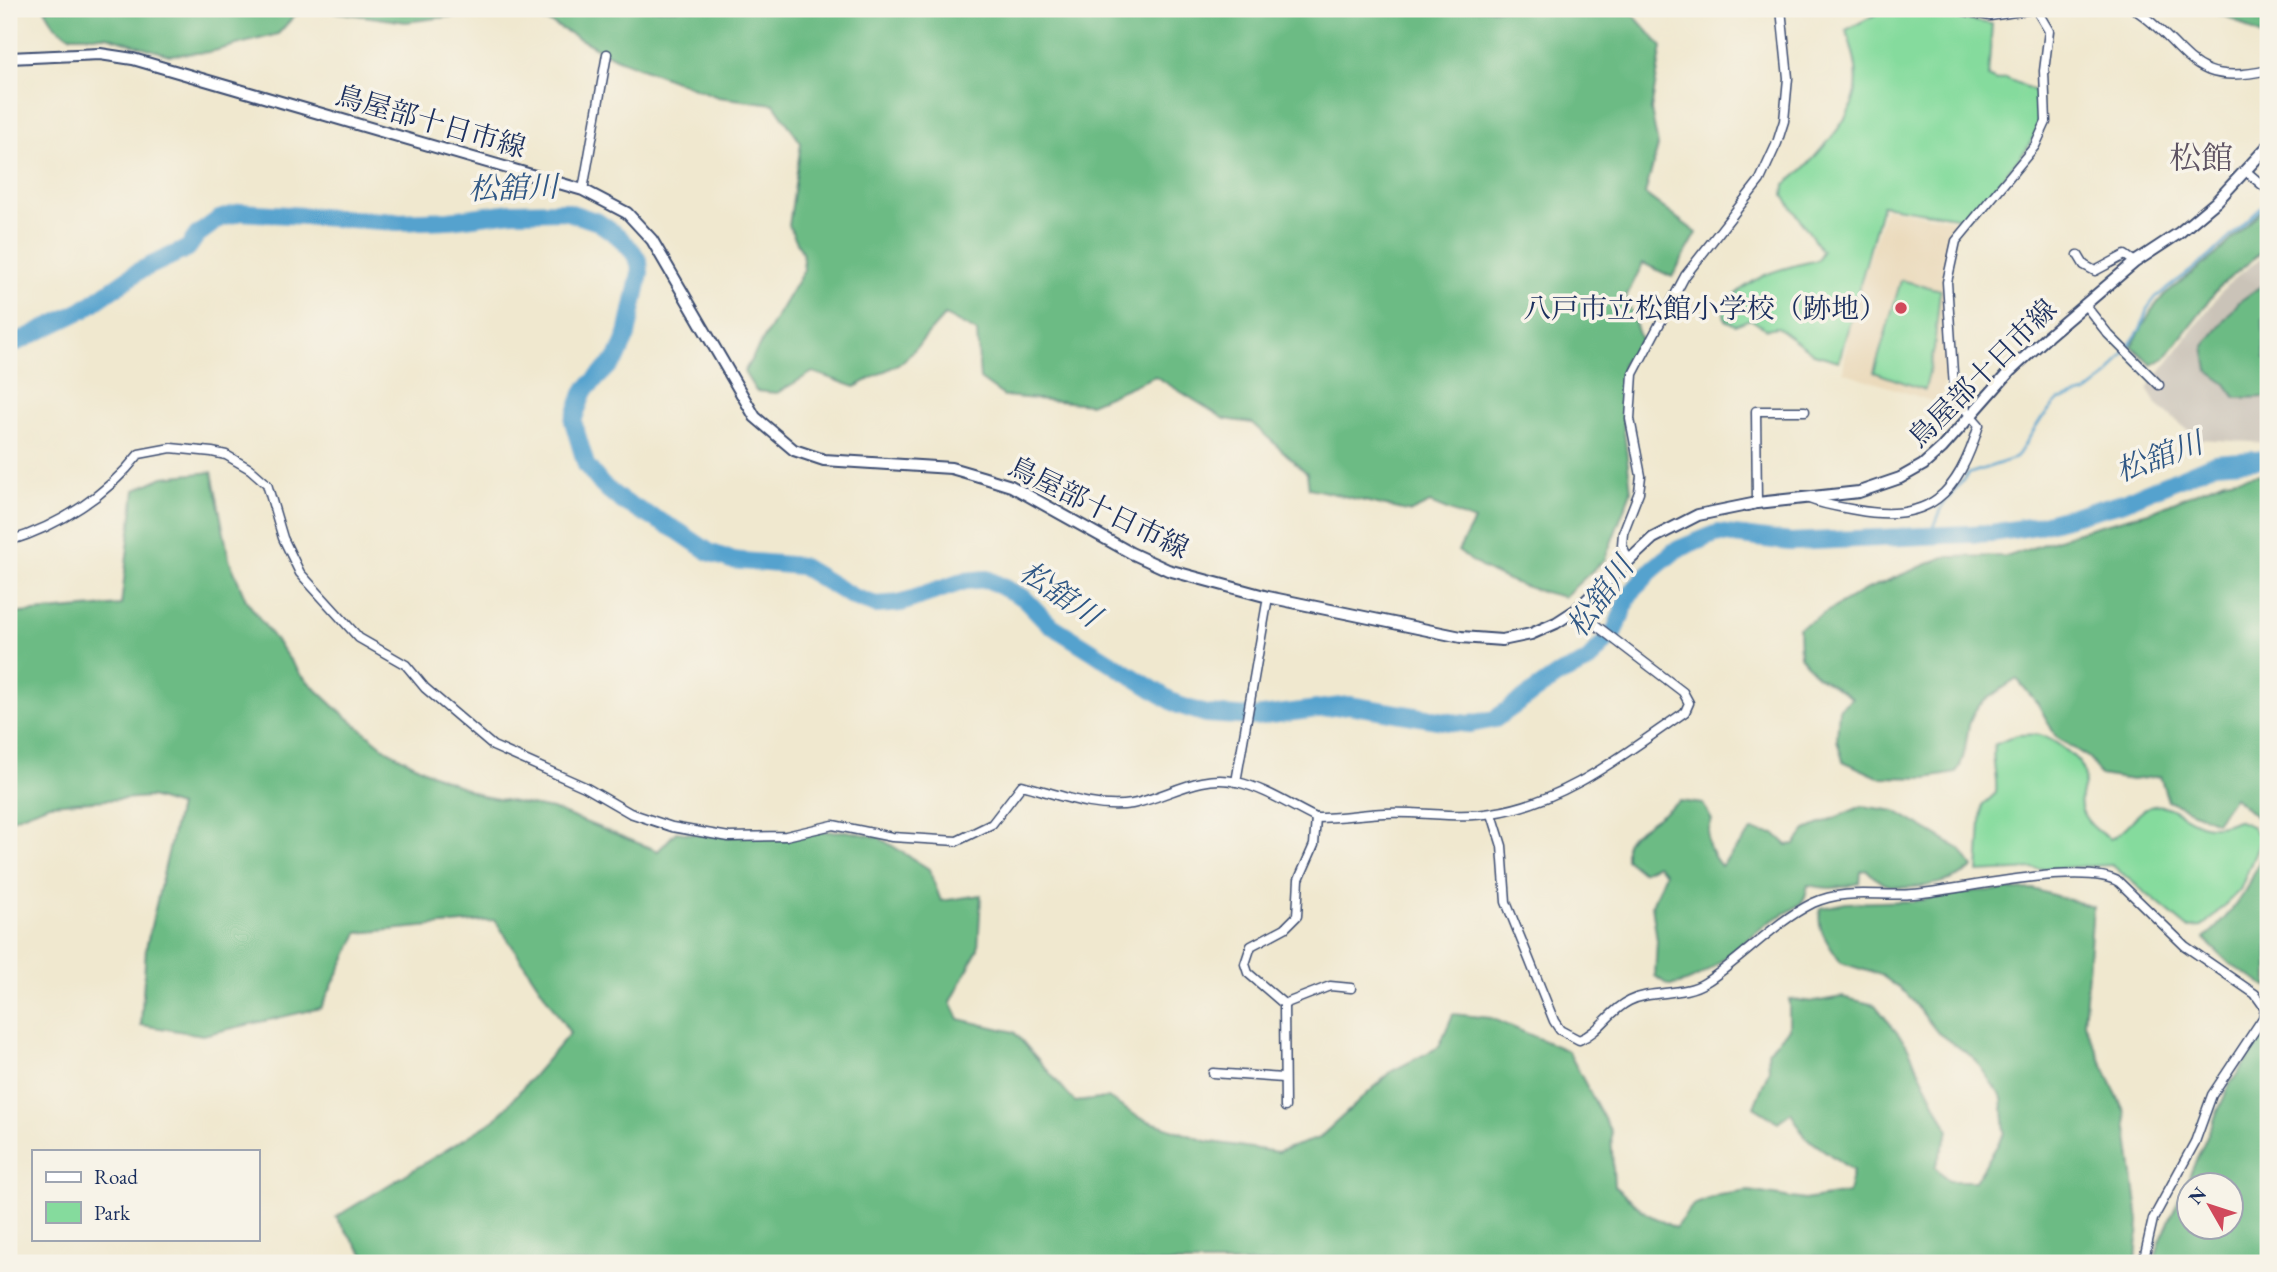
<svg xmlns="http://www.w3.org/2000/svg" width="2277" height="1272" font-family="'EB Garamond','Noto Serif JP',serif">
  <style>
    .built { fill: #ead9ba }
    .industrial { fill: #cac3b8 }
    .green { fill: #85db9d; stroke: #50857e; stroke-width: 2 }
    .forest { fill: #6cbb84; stroke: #447571; stroke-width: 2; fill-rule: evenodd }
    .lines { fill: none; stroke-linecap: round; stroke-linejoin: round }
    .stream { stroke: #55a2ce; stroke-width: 2.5 }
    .river { stroke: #55a2ce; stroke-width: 18 }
    .street-casing { stroke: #3b4b6f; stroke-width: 11 }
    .secondary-casing { stroke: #3b4b6f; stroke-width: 14 }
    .street { stroke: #fff; stroke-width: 8 }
    .secondary { stroke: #fff; stroke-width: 10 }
    .poi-dot { fill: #d1495b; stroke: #f7f3e8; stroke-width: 2.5 }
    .labels { text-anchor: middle; stroke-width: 7; stroke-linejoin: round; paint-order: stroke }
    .street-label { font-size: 28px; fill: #1b2f5e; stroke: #f7f3e8 }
    .poi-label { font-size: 28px; fill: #1b2f5e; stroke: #f7f3e8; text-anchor: end }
    .water-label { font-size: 30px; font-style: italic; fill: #2f5785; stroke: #f7f3e8 }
    .quarter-label { font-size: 32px; fill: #5e5363; stroke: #f7f3e8 }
  </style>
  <rect width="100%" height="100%" fill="#f7f3e8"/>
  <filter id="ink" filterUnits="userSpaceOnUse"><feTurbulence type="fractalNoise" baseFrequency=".0143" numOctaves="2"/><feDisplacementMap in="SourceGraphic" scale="14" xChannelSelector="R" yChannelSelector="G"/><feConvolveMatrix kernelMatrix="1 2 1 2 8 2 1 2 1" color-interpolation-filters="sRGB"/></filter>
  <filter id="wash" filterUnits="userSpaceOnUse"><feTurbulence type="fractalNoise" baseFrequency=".00686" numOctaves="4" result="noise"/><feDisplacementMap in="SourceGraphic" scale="28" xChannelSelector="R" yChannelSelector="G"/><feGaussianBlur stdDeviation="1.57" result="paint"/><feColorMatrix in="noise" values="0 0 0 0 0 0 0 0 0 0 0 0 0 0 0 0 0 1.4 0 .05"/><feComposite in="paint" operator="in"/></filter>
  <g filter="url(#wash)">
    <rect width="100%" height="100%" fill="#f0e8cf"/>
    <polygon class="built" points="1885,208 1965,222 1954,235 1945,271 1944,289 1949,346 1941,404 1843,372 1849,327"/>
    <polygon class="industrial" points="2268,255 2268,443 2199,439 2157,405 2147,389 2226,286 2255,262"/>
    <g class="green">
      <path d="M1886,9H1935L1956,18L1992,24L1988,77L1996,81L2006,78L2040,93V124L2027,149L1967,219L1882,205L1839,361L1814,354L1777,327L1766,329L1750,319L1735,325L1725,320L1723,305C1757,273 1774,270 1818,260L1822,251L1784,196L1785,184C1801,174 1812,160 1824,146C1860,105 1865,82 1846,30Z"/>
      <polygon points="1901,280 1940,290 1934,349 1925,390 1874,372"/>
      <path d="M2017,735C2024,735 2033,734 2039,735C2052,738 2078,757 2083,769C2087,779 2083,787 2081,796C2077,816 2095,830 2110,839C2127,833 2136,809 2154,806C2180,801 2194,841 2237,820L2251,826L2261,839L2240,890L2202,927L2188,928L2112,865L1978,872L1982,806L1996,793C1998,776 1991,762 1994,745Z"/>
    </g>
    <g class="forest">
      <path d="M45,9H1628L1662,47L1651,110L1658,146L1645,194L1697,233L1672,277L1643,263L1626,297L1641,340L1622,365L1623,422L1631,491L1605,559L1564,597C1525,588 1490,577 1458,551L1474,521L1430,503L1411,512L1309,488L1307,473L1252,423L1225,419L1155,376L1090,404L1004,396L980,379L977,332L945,315L904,361L855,387L813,372L777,393L756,391L744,372L804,270L802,252L789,226L801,143L774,104L718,97L615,58L551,23L503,10L406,22L314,9L295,15L278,34L210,52L169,55L107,36H70L55,26Z"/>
      <polygon points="2203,9 2268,9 2268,40 2233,19"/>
      <polygon points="2268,204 2268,247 2221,285 2165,358 2152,365 2132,346 2151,311 2164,295 2218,253"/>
      <polygon points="2268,281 2268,314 2263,319 2265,359 2268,360 2268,397 2236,398 2226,384 2208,371 2204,346 2239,302"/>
      <path d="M212,472L229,559L246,600L301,675L336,708L387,750L426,771L482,796L552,809L658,851L676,832L711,836L846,831L878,837L929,869L941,901L981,895L978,949L951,1002L959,1019L1014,1032L1075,1102L1108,1098L1140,1118L1206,1141L1277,1152L1319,1138L1392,1071L1439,1047L1453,1014L1491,1018L1568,1051L1611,1132L1614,1186L1647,1214L1675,1228L1693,1205L1719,1195L1749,1191L1804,1200L1848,1193L1853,1171L1804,1136L1791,1112L1778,1122L1754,1107L1769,1070L1768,1050L1789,1029V999L1814,1002L1842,997L1875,1005L1906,1044L1949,1131L1935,1167L1949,1181H1975L2005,1133L2002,1098L1974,1058L1938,1033L1907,994L1881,975L1841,963C1830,946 1814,928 1821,908L1846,903L1914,901L1975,891L2033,889L2093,907L2084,1023L2125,1113L2139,1221L2136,1263H1832L1831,1259L1814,1256L1809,1263H370L336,1217L495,1120L570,1033L495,920L358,933L321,1008L203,1035L141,1025L146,948L179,806L150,797L49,804L9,820V614L121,605L135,490L163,477Z"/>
      <path d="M2268,473V828L2234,797L2216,822L2168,801L2160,776L2132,780L2100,775L2089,758L2056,737L2038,704L2017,679C2005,687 1985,698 1976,709C1963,728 1970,752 1956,773L1927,778L1878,777L1843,761L1837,740L1839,709L1852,698L1816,675L1800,656L1799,628L1863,591L1944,557L2009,556L2090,528L2152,511L2225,480Z"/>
      <path d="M1680,801L1703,804L1712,820C1704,839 1708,851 1721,866L1752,831L1775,834L1787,845L1795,844L1806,830L1862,806L1895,811L1961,850L1973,867C1955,883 1908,893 1885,884C1878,882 1872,875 1867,870L1861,871L1860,883C1841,888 1828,890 1808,885C1806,892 1807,897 1800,904C1791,912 1778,916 1768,923C1742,941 1701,987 1668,985L1655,976L1657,940L1652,905L1665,873L1657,865L1642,872L1626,859V843L1632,835Z"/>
      <path d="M2268,834V987L2231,965L2204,939C2236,911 2258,875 2268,834Z"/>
      <path d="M2268,1031V1263H2154L2159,1244L2230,1084ZM2190,1184H2232V1226H2190Z"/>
    </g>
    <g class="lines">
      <polyline class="stream" points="1936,537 1934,527 1943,505 1968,474 2016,458 2042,418 2059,400 2086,393 2108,376 2141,328 2147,309 2156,297 2210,256 2268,201"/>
      <polyline class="river" points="9,346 83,310 139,271 188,248 197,235 219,219 241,212 398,222 449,220 512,212 565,211 598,222 618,236 633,252 639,262 640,273 627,335 617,358 584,391 573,421 586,465 602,485 622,501 678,531 709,552 731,560 801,566 853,597 876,605 901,603 965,581 987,579 1024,598 1049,624 1178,705 1206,714 1254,717 1349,705 1450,722 1470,724 1495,719 1558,675 1587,662 1615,631 1629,595 1653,569 1676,550 1718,533 1790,542 1992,533 2036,526 2124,502 2215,463 2268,459"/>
    </g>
  </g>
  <g filter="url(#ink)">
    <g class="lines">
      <g class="street-casing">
        <g id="street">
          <polyline points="1954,9 1990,16 2033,9"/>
          <path d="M2134,9C2190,46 2187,89 2268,70"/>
          <polyline points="2247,172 2268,190"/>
          <polyline points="583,190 607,54"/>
          <polyline points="2268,238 2266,247 2268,260"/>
          <polyline points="2078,255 2084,265 2095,271 2125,255 2135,262"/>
          <polyline points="2085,305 2108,334 2159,385"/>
          <path d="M1809,499C1824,505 1839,507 1856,510C1930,524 1958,494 1979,425L1956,399L1954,388L1947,282L1956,241L2035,146L2046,122L2044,71L2049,31L2036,9"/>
          <polyline points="1757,503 1756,411 1805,411"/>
          <path d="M9,541C59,526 107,495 139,454L171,448L212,452L226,455L250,469L267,484L283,538L300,573L359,638L406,665L425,688L493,746L585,787L630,813L672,827L729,837L786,836L833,825L892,837L957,841L992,824L1022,785C1057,794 1095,810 1132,804C1168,797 1199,773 1237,782C1264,788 1291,806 1316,818C1339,818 1362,814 1385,813C1421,811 1456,819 1492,813C1566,802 1625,753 1685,712L1689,703L1683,692L1576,610"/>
          <polyline points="1628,559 1622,545 1623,533 1639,492 1641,476 1630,419 1633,374 1685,276 1760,180 1777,143 1784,121 1788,78 1781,9"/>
          <polyline points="1236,782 1268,597"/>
          <path d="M1492,814L1502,846L1506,902L1554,1021L1560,1030L1579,1040C1600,1032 1609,1011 1629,1001C1653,989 1683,997 1706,982C1743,958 1773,923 1813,903C1845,888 1880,897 1913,894C1957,891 2084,860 2119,882L2185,946L2255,994L2265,1008L2263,1018L2212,1095L2195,1142L2153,1219L2143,1263"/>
          <polyline points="1284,1004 1330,986 1351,988"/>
          <polyline points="1213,1073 1283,1078"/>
          <polyline points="1285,1107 1284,1004 1248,973 1245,964 1251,946 1285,928 1297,916 1299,879 1314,845 1316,818"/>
        </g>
      </g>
      <g class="secondary-casing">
        <polyline id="secondary" points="9,58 100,54 133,59 583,190 627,213 652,240 755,417 794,450 824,460 951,468 982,477 1011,486 1131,553 1168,570 1268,597 1461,637 1502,640 1531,634 1556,623 1576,610 1653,538 1698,515 1757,503 1859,492 1900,478 1923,465 1942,448 2010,371 2048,336 2135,262 2179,233 2216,202 2268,146"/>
      </g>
      <use href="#street" class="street"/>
      <use href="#secondary" class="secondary"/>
    </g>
  </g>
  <circle class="poi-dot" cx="1901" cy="308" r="7"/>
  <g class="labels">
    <g class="street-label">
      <text transform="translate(431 121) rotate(16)" y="10">鳥屋部十日市線</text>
      <text transform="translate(1982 373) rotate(-45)" y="10">鳥屋部十日市線</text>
      <text transform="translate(1099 507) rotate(26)" y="10">鳥屋部十日市線</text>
    </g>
    <g class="poi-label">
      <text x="1887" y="318">八戸市立松館小学校（跡地）</text>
    </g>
    <g class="water-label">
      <text transform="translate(513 188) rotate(-2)" y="10">松舘川</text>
      <text transform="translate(2159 457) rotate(-20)" y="10">松舘川</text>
      <text transform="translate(1060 594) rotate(35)" y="10">松舘川</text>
      <text transform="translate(1600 597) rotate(-54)" y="10">松舘川</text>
    </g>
    <g class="quarter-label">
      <text x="2201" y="169">松館</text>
    </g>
  </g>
  <rect width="2277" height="1272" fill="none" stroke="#f7f3e8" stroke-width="35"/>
  <rect x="32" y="1150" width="228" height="91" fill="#f7f3e8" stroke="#9fa5b1" stroke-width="2"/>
  <rect x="46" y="1172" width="35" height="10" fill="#ffffff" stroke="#9fa5b1" stroke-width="2"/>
  <text x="94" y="1184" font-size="21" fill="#1b2f5e">Road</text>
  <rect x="46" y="1202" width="35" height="21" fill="#85db9d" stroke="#9fa5b1" stroke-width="2"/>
  <text x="94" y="1220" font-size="21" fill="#1b2f5e">Park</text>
  <g transform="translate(2210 1206) rotate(309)"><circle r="33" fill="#f7f3e8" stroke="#9fa5b1" stroke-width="2"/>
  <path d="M0-5L12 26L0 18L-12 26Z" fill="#d1495b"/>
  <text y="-10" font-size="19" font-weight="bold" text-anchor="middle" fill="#1b2f5e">N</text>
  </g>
</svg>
